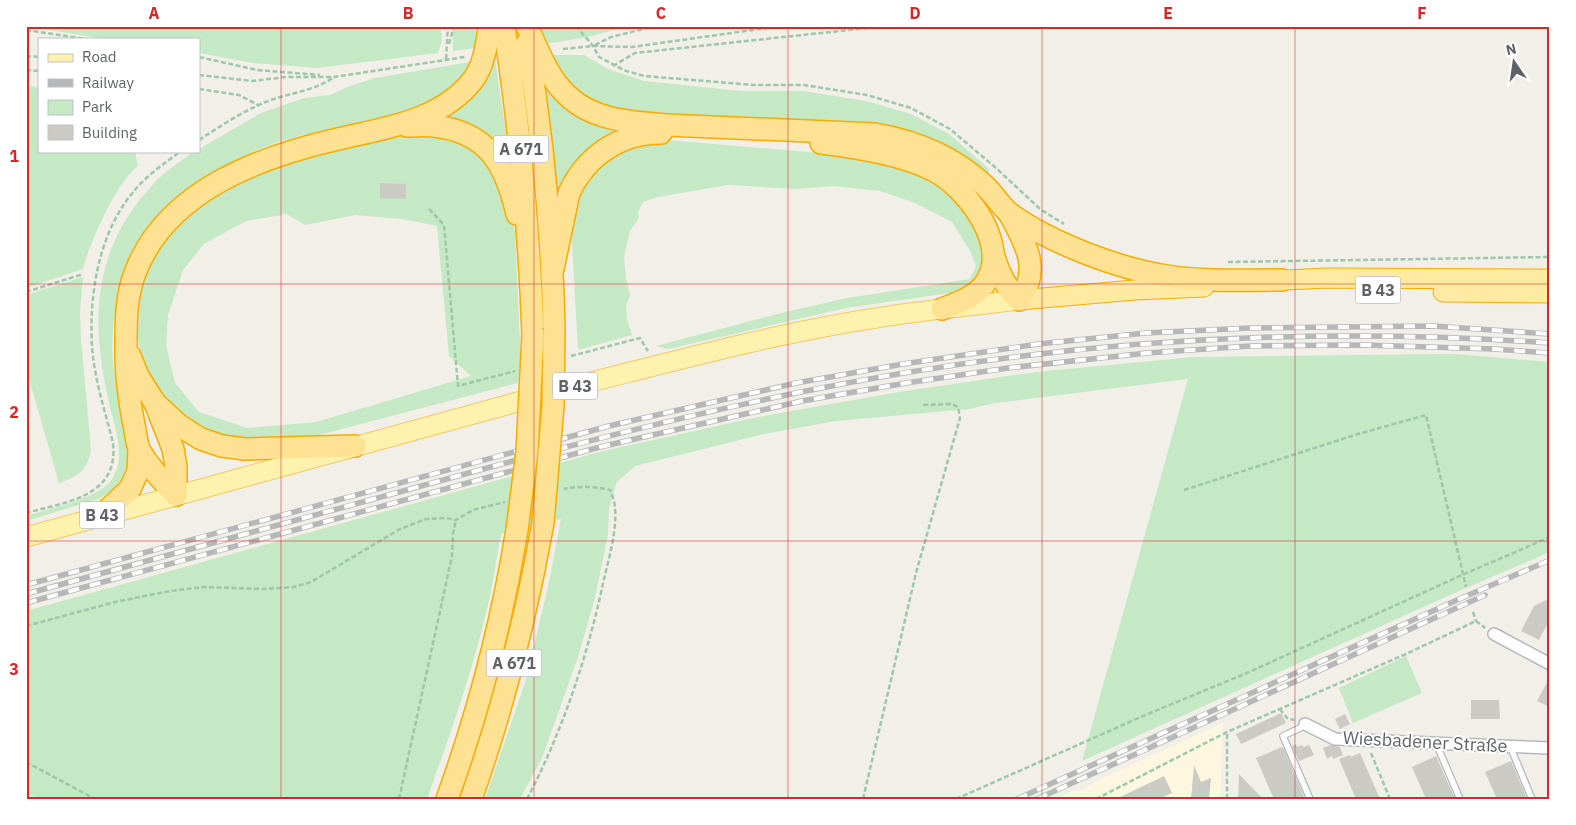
<svg xmlns="http://www.w3.org/2000/svg" width="1576" height="825" font-family="'IBM Plex Sans',sans-serif">
  <style>
    .commercial { fill: #fef7e0 }
    .green { fill: #c5e8c5; fill-rule: evenodd }
    .building { fill: #cccac5 }
    .lines { fill: none; stroke-linecap: round; stroke-linejoin: round }
    .service-casing { stroke: #b5b8bc; stroke-width: 8 }
    .minor-casing { stroke: #b5b8bc; stroke-width: 14 }
    .primary-casing { stroke: #f2c960; stroke-width: 21 }
    .trunk-casing { stroke: #f9ab00; stroke-width: 21 }
    .motorway-casing { stroke: #f9ab00; stroke-width: 24 }
    .path { stroke: #9cc7a9; stroke-width: 2.5; stroke-dasharray: 5 2.5; stroke-linecap: butt }
    .service { stroke: #fff; stroke-width: 5.5 }
    .minor { stroke: #fff; stroke-width: 11 }
    .primary { stroke: #fff2af; stroke-width: 19 }
    .trunk { stroke: #feeaa1; stroke-width: 19 }
    .motorway { stroke: #fde293; stroke-width: 21 }
    .rail-casing { stroke: #b6b7b8; stroke-width: 5.5 }
    .rail { stroke: #fff; stroke-width: 4; stroke-dasharray: 11; stroke-linecap: butt }
    .motorway-bridge-casing { stroke: #f9ab00; stroke-width: 24; stroke-linecap: butt }
    .motorway-bridge { stroke: #fde293; stroke-width: 21 }
    .grid { fill: none; stroke: #d62828; stroke-width: 1; stroke-opacity: 0.55 }
    .labels { text-anchor: middle; stroke-width: 4; stroke-linejoin: round; paint-order: stroke }
    .shield { fill: #fff; stroke: #8f9295; stroke-width: 1 }
    .shield-label { font-size: 16px; font-weight: bold; fill: #5f6368 }
    .street-label { font-size: 18px; fill: #5f6368; stroke: #fff }
    .neatline { fill: none; stroke: #d62828; stroke-width: 2 }
    .grid-label { font-size: 16px; text-anchor: middle; font-weight: bold; fill: #d62828 }
  </style>
  <rect width="100%" height="100%" fill="#f1efe8"/>
  <polygon class="commercial" points="1223,723 1220,799 1056,799 1072,791 1082,790 1101,779"/>
  <g class="green">
    <polygon points="26,26 441,26 442,40 438,53 317,68 253,63 199,53 199,39 104,39"/>
    <polygon points="453,26 476,26 475,48 453,51"/>
    <polygon points="541,26 628,26 588,37 545,44"/>
    <polygon points="493,46 513,180 430,119"/>
    <polygon points="554,55 584,55 608,69 644,81 741,91 803,91 866,101 911,114 949,134 988,168 990,176 958,158 606,110 572,91 549,56"/>
    <path d="M470,62C469,70 466,79 459,85C455,89 448,92 443,95C436,99 428,105 420,108C372,126 318,127 270,145C235,158 200,177 172,201C166,206 161,212 157,218C119,263 105,328 116,385C121,411 133,440 128,467C126,483 111,492 98,499L26,521V516C48,509 96,499 110,482C129,458 113,424 108,398C92,325 92,258 142,197C147,192 152,185 157,180C167,170 179,163 190,154L195,151H199V149L261,113L304,98L330,95L350,86L375,78Z"/>
    <polygon points="542,77 643,129 611,139 559,224"/>
    <path d="M26,86L39,87V151H135L138,166C116,183 90,242 83,269L26,288Z"/>
    <path d="M428,134L466,142L492,162L505,190L515,233L521,364L518,383L311,437L272,443L224,439L190,422L162,397L150,379L141,355L137,335L136,309L146,269L162,237L227,184L283,163L390,136ZM287,214L305,225L355,215L402,219L437,226L449,356L471,376L316,422L247,428L199,412L175,383L166,345L168,315L183,270L204,244L246,221Z"/>
    <polygon points="667,140 820,153 898,167 924,177 949,192 979,225 986,273 964,291 846,308 668,349 656,346 781,313 847,298 970,279 976,266 970,251 952,222 915,203 880,191 834,186 796,189 728,185 658,197 643,202 638,212 639,218 630,231 624,257 626,278 630,295 626,306 627,319 632,335 578,350 572,243 574,209 583,181 621,148"/>
    <path d="M83,277L80,312L81,339L91,450C87,471 79,476 59,483L26,368V295Z"/>
    <path d="M1453,354L1550,362V552L1450,595L1082,761L1188,379L995,403L969,409L836,421L764,434L635,466L617,482L609,508L608,534L595,598L578,657L542,758L520,799H485L526,680L548,587L561,519L501,534C496,560 493,587 486,613C471,676 449,737 427,799H37L26,792V611L603,451L763,416L905,391L1036,372L1194,357Z"/>
    <polygon points="1406,656 1422,693 1353,723 1339,688"/>
  </g>
  <g class="building">
    <polygon points="380,183 406,184 406,199 380,198"/>
    <polygon points="1550,598 1550,619 1539,640 1521,631 1534,606"/>
    <polygon points="1550,677 1550,707 1537,701"/>
    <polygon points="1471,700 1499,700 1500,719 1471,719"/>
    <polygon points="1281,713 1286,723 1241,744 1236,734"/>
    <polygon points="1345,714 1350,724 1340,729 1335,719"/>
    <polygon points="1296,744 1297,747 1302,745 1304,747 1309,745 1314,755 1299,761 1292,746"/>
    <polygon points="1330,745 1340,747 1343,755 1333,759 1332,756 1327,759 1323,748"/>
    <polygon points="1282,747 1284,749 1305,799 1274,799 1256,758"/>
    <polygon points="1360,753 1380,799 1356,799 1339,759 1350,755 1351,757"/>
    <polygon points="1436,756 1455,799 1426,799 1412,767"/>
    <polygon points="1511,761 1518,777 1527,799 1497,799 1485,772"/>
    <polygon points="1194,765 1201,782 1211,778 1209,799 1191,799"/>
    <polygon points="1239,774 1263,799 1238,799"/>
    <polygon points="1164,776 1172,793 1159,799 1116,799"/>
  </g>
  <g class="lines">
    <g class="service-casing">
      <g id="service">
        <polyline points="1305,724 1300,728 1283,736 1310,799"/>
        <polyline points="1436,743 1460,799"/>
        <polyline points="1510,746 1532,799"/>
      </g>
    </g>
    <g class="minor-casing">
      <g id="minor">
        <polyline points="1494,634 1550,664"/>
        <polyline points="1305,724 1335,739 1550,748"/>
      </g>
    </g>
    <g class="primary-casing">
      <path id="primary" d="M26,537L587,383C682,359 778,333 876,318C923,310 971,306 1019,300"/>
    </g>
    <g class="trunk-casing">
      <g id="trunk">
        <polyline points="1267,281 1327,278 1550,279"/>
        <polyline points="1443,292 1550,293"/>
        <polyline points="1019,300 1135,290 1204,287"/>
      </g>
    </g>
    <g class="motorway-casing">
      <g id="motorway">
        <path d="M504,26C520,128 529,230 533,334"/>
        <path d="M527,26C538,50 548,78 568,96C594,121 633,122 667,125L875,134C916,141 953,156 984,185C993,193 1000,205 1009,213C1048,242 1119,269 1167,276C1205,282 1244,280 1282,280"/>
        <path d="M527,43C543,138 552,232 554,328"/>
        <path d="M407,126C416,126 425,125 434,126C489,132 506,166 517,214"/>
        <path d="M821,143C856,147 909,156 938,173C970,192 1012,249 984,285C973,298 957,303 942,309"/>
        <path d="M993,253C998,272 1005,287 1019,300C1042,270 1025,242 1009,213"/>
        <path d="M553,269L569,193C586,156 620,133 661,133"/>
        <polyline points="130,356 138,376 155,403 173,449 176,467 176,495"/>
        <polyline points="155,403 180,426 201,439 222,446 245,449 355,446"/>
        <path d="M176,495C163,482 150,468 140,451C137,445 136,436 135,430C130,405 126,380 126,355C126,327 125,299 135,273C166,191 259,157 338,139C385,128 441,121 473,80C484,65 487,44 489,26"/>
        <polyline points="101,516 130,489 138,471 139,450"/>
        <path d="M447,799C479,711 502,622 517,530"/>
        <path d="M471,799C503,709 526,617 543,523"/>
      </g>
    </g>
    <g class="path">
      <polyline points="576,26 593,46 599,57 626,71 644,76 754,85 804,85 867,95 911,108 950,129 996,168 1040,209 1064,224"/>
      <polyline points="26,30 86,39"/>
      <polyline points="449,44 454,26"/>
      <polyline points="595,45 611,37 656,26"/>
      <polyline points="563,49 593,46 632,47 781,26"/>
      <polyline points="26,56 39,57"/>
      <polyline points="199,57 257,70 320,75"/>
      <polyline points="446,59 448,26"/>
      <polyline points="613,66 635,53 886,26"/>
      <polyline points="26,70 39,71"/>
      <polyline points="199,75 252,81 286,77 334,77 465,57"/>
      <polyline points="199,89 239,95 258,105"/>
      <path d="M199,140C218,128 238,114 259,105C283,93 312,93 334,77"/>
      <polyline points="429,209 444,225 458,386 515,371"/>
      <polyline points="1228,262 1550,257"/>
      <polyline points="26,292 83,274"/>
      <polyline points="571,356 640,338 648,351"/>
      <polyline points="1184,490 1358,434 1426,415 1466,587"/>
      <path d="M26,513C66,502 119,497 113,443C105,411 94,378 92,346C89,293 99,232 134,191C147,175 165,163 181,151"/>
      <polyline points="1473,612 1476,621"/>
      <polyline points="1476,621 1485,628"/>
      <polyline points="26,626 115,602 170,591 204,587 263,589 294,587 311,582 400,529 426,519 446,518 456,520 473,510 505,502"/>
      <polyline points="1280,709 1287,718 1294,720"/>
      <polyline points="1371,753 1390,799"/>
      <polyline points="26,762 95,799"/>
      <polyline points="399,799 452,556 453,534 456,520"/>
      <path d="M527,799C563,730 588,655 604,579C609,557 617,532 615,508C615,502 612,495 610,490C594,486 579,486 564,489"/>
      <polyline points="863,799 916,573 960,418 958,407 952,404 922,405"/>
      <polyline points="956,799 1143,716 1247,673 1462,575 1550,537"/>
      <polyline points="1096,799 1227,732 1406,654 1476,621"/>
      <polyline points="1227,799 1227,733"/>
    </g>
    <use href="#service" class="service"/>
    <use href="#minor" class="minor"/>
    <use href="#primary" class="primary"/>
    <use href="#trunk" class="trunk"/>
    <use href="#motorway" class="motorway"/>
    <g class="rail-casing">
      <g id="rail">
        <polyline points="26,585 609,426 796,383 903,364 1038,344 1146,333 1250,328 1433,326 1550,334"/>
        <path d="M26,594C152,560 277,525 403,491C533,455 664,420 796,393C1043,342 1298,325 1550,343"/>
        <polyline points="26,603 600,447 802,401 906,383 1008,368 1147,353 1250,346 1363,345 1494,349 1550,353"/>
        <polyline points="1017,799 1457,600 1550,560"/>
        <polyline points="1037,799 1485,595"/>
      </g>
    </g>
    <use href="#rail" class="rail"/>
    <g class="motorway-bridge-casing">
      <g id="motorway-bridge">
        <polyline points="543,523 553,406 554,328"/>
        <polyline points="517,530 527,452 533,334"/>
      </g>
    </g>
    <use href="#motorway-bridge" class="motorway-bridge"/>
  </g>
  <path class="grid" d="M281,26V799M534,26V799M788,26V799M1042,26V799M1295,26V799M26,284H1550M26,541H1550"/>
  <g class="labels">
    <g class="shield">
      <rect x="493.5" y="135.5" width="55" height="27" rx="4"/>
      <rect x="1355.5" y="276.5" width="45" height="27" rx="4"/>
      <rect x="552.5" y="372.5" width="45" height="27" rx="4"/>
      <rect x="79.5" y="501.5" width="45" height="27" rx="4"/>
      <rect x="486.5" y="649.5" width="55" height="27" rx="4"/>
    </g>
    <g class="shield-label">
      <text x="521" y="155">A 671</text>
      <text x="1378" y="296">B 43</text>
      <text x="575" y="392">B 43</text>
      <text x="102" y="521">B 43</text>
      <text x="514" y="669">A 671</text>
    </g>
    <g class="street-label">
      <text transform="translate(1425 742) rotate(3)" y="6">Wiesbadener Straße</text>
    </g>
  </g>
  <rect width="1576" height="825" fill="none" stroke="#ffffff" stroke-width="55"/>
  <rect x="38" y="38" width="162" height="115" fill="#ffffff" stroke="#bfc1c3"/>
  <rect x="48" y="54" width="25" height="8" fill="#fff2af" stroke="#bfc1c3"/>
  <text x="82" y="62" font-size="15" fill="#5f6368">Road</text>
  <rect x="48" y="79" width="25" height="8" fill="#b6b7b8" stroke="#bfc1c3"/>
  <text x="82" y="88" font-size="15" fill="#5f6368">Railway</text>
  <rect x="48" y="100" width="25" height="15" fill="#c5e8c5" stroke="#bfc1c3"/>
  <text x="82" y="112" font-size="15" fill="#5f6368">Park</text>
  <rect x="48" y="125" width="25" height="15" fill="#cccac5" stroke="#bfc1c3"/>
  <text x="82" y="138" font-size="15" fill="#5f6368">Building</text>
  <g transform="translate(1514 62) rotate(347)" stroke="#ffffff" stroke-width="4" paint-order="stroke">
  <path d="M0-4L9 19L0 12L-9 19Z" fill="#5f6368"/>
  <text y="-8" font-size="14" font-weight="bold" text-anchor="middle" fill="#5f6368">N</text>
  </g>
  <rect x="28" y="28" width="1520" height="770" class="neatline"/>
  <g class="grid-label">
    <text x="154" y="19">A</text>
    <text x="408" y="19">B</text>
    <text x="661" y="19">C</text>
    <text x="915" y="19">D</text>
    <text x="1168" y="19">E</text>
    <text x="1422" y="19">F</text>
    <text x="14" y="162">1</text>
    <text x="14" y="418">2</text>
    <text x="14" y="675">3</text>
  </g>
</svg>
